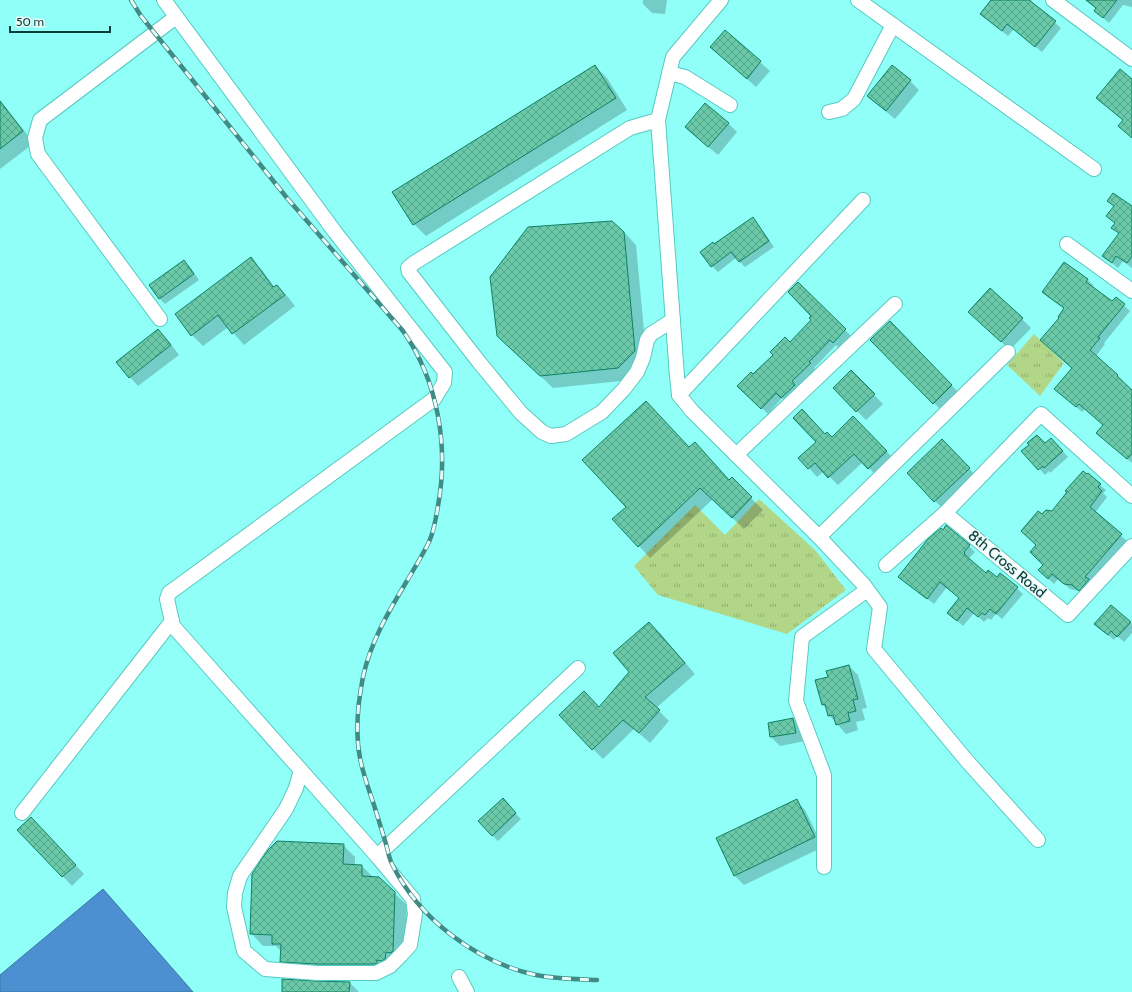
<svg xmlns="http://www.w3.org/2000/svg" width="1132" height="992" font-family="Cabin,sans-serif">
  <style>
    .grass { fill: url(#grass-tufts) }
    .water { fill: #4c90d2; stroke: #3877a5 }
    .shadow { fill: #0003 }
    .building { fill: url(#building-cross-hatch); stroke: #108164 }
    .lines { fill: none; stroke-linecap: round; stroke-linejoin: round }
    .minor-casing { stroke: #58c9c1; stroke-width: 16 }
    .minor { stroke: #fff; stroke-width: 14 }
    .rail-casing { stroke: #408b86; stroke-width: 4.5 }
    .rail { stroke: #e7faf8; stroke-width: 3; stroke-dasharray: 9; stroke-linecap: butt }
    .labels { text-anchor: middle; stroke-width: 3; stroke-linejoin: round; paint-order: stroke }
    .street-label { font-size: 15px; fill: #0b3e3b; stroke: #e7faf8 }
  </style>
  <defs>
    <pattern id="grass-tufts" width="24" height="20" patternUnits="userSpaceOnUse"><rect width="24" height="20" fill="#b1d687"/><path d="M3 7l-1-3M5 7V3M7 7l1-3M15 17l-1-3M17 17v-4M19 17l1-3" fill="none" stroke="#8eaf70"/></pattern>
    <pattern id="building-cross-hatch" width="8" height="8" patternUnits="userSpaceOnUse"><rect width="8" height="8" fill="#69c9a8"/><path d="M0 0l8 8M0 8l8-8" fill="none" stroke="#55a58a"/></pattern>
  </defs>
  <rect width="100%" height="100%" fill="#90fff7"/>
  <g class="grass">
    <polygon points="1034,334 1064,363 1040,396 1007,365"/>
    <polygon points="759,499 815,550 846,590 787,634 658,595 634,566 695,505 725,535"/>
  </g>
  <polygon class="water" points="103,889 193,992 0,992 0,975"/>
  <g class="shadow">
    <polygon points="643,0 667,0 665,14 652,13 643,4"/>
    <polygon points="992,0 1031,0 1034,4 1033,4 1061,28 1042,52 1014,29 1008,36 981,14"/>
    <polygon points="1085,0 1132,0 1132,7 1123,5 1109,23 1095,11 1097,9"/>
    <polygon points="725,31 770,71 756,87 711,47"/>
    <polygon points="595,66 607,78 627,110 426,236 414,224"/>
    <polygon points="910,81 919,90 895,119 877,104 868,96"/>
    <polygon points="0,100 34,143 0,169"/>
    <polygon points="728,123 737,132 718,155 695,136 686,127"/>
    <polygon points="1109,201 1132,207 1132,268 1123,261 1118,268 1104,256 1119,234 1113,228 1116,224 1107,216 1114,207"/>
    <polygon points="753,218 758,224 774,247 745,267 736,258 718,272 712,266 714,245"/>
    <polygon points="624,232 636,245 647,363 630,380 553,388 511,348"/>
    <polygon points="250,259 262,270 275,288 277,286 288,297 295,306 244,345 228,327 203,346 192,335"/>
    <polygon points="184,261 190,267 199,280 165,304 159,298"/>
    <polygon points="1064,263 1088,280 1094,286 1092,288 1112,302 1116,298 1130,311 1104,343 1105,344 1096,356 1117,375 1123,381 1122,382 1132,391 1132,463 1097,433 1104,425 1085,409 1082,412 1061,394 1073,369 1060,318 1065,309 1049,298 1043,292"/>
    <polygon points="798,283 851,336 839,348 836,345 814,368 816,370 797,388 787,403 782,398 768,414 739,386 790,343 812,320 813,316"/>
    <polygon points="1022,319 1031,328 1010,350 979,321"/>
    <polygon points="890,322 964,398 946,415 871,340"/>
    <polygon points="158,330 167,339 179,355 138,386 130,377"/>
    <polygon points="851,371 883,404 866,420 834,388"/>
    <polygon points="853,417 895,460 878,477 863,462 838,485 824,471 817,477 809,468 826,435 832,438"/>
    <polygon points="1045,444 1057,445 1068,457 1050,473 1049,471 1045,475 1023,451"/>
    <polygon points="689,448 706,455 730,481 732,479 763,510 744,529 713,499 650,558 639,546 627,507"/>
    <polygon points="951,449 978,478 944,510 908,473"/>
    <polygon points="1100,485 1106,490 1103,493 1107,497 1095,513 1127,541 1091,583 1085,596 1079,591 1070,589 1058,579 1054,584 1045,576 1044,565 1037,545 1042,516 1053,512"/>
    <polygon points="969,546 975,552 969,558 970,560 986,574 997,578 1000,574 1023,594 1002,619 996,614 991,620 988,618 984,622 974,613 963,626 954,618 960,598 947,587 934,604 905,582"/>
    <polygon points="1111,606 1132,624 1132,633 1124,642 1117,636 1114,640 1102,630"/>
    <polygon points="649,623 660,633 695,674 656,708 669,721 650,743 634,729 603,759 593,749 599,708 630,672"/>
    <polygon points="849,666 858,675 867,708 862,709 865,720 856,722 858,730 846,734 829,715 827,709 823,705 829,677"/>
    <polygon points="793,719 802,728 805,741 780,746 771,737 769,723"/>
    <polygon points="796,801 805,810 823,847 744,885 735,876 717,838"/>
    <polygon points="508,806 521,819 498,841 492,835"/>
    <polygon points="40,827 84,874 72,886 19,830"/>
    <polygon points="343,845 355,857 355,866 362,866 374,878 394,893 407,905 404,964 398,964 397,971 394,972 389,972 389,975 386,976 330,976 294,973 281,961 282,952 276,946 263,946 251,933"/>
    <polygon points="349,982 359,992 283,992"/>
  </g>
  <g class="building">
    <polygon points="991,0 1029,0 1056,21 1035,47 1007,24 1002,31 980,14"/>
    <polygon points="1086,0 1117,0 1103,18 1094,11 1096,8"/>
    <polygon points="725,30 761,61 747,79 710,47"/>
    <polygon points="595,65 616,98 413,225 392,192"/>
    <polygon points="892,65 911,80 886,111 867,96"/>
    <polygon points="1120,69 1132,79 1132,138 1118,126 1123,120 1096,98"/>
    <polygon points="0,101 23,131 0,149"/>
    <polygon points="705,103 729,123 708,147 685,127"/>
    <polygon points="1113,193 1132,206 1132,256 1127,263 1116,256 1112,263 1102,256 1119,233 1111,228 1115,223 1106,216 1114,206 1107,201"/>
    <polygon points="753,217 769,241 739,262 731,252 711,267 700,252 713,242 714,244"/>
    <polygon points="612,221 624,232 635,351 618,368 540,376 497,336 490,277 528,227"/>
    <polygon points="251,257 273,287 277,285 285,295 232,334 218,315 191,336 175,314"/>
    <polygon points="184,260 194,274 159,299 149,285"/>
    <polygon points="1064,262 1088,279 1086,282 1112,301 1116,297 1125,304 1098,337 1100,338 1090,350 1118,375 1117,376 1132,390 1132,454 1127,459 1096,433 1103,425 1079,404 1076,407 1054,389 1072,368 1040,340 1059,318 1058,317 1064,308 1042,292"/>
    <polygon points="798,282 846,329 833,343 830,340 809,362 811,363 792,381 795,385 781,398 776,393 761,409 737,386 751,372 753,374 773,355 770,352 785,337 790,342 811,320 809,318 811,316 788,292"/>
    <polygon points="990,288 1023,318 1001,342 968,312"/>
    <polygon points="890,321 952,385 933,404 870,340"/>
    <polygon points="158,329 171,345 129,378 116,362"/>
    <polygon points="851,370 875,394 856,412 833,388"/>
    <polygon points="646,401 689,447 695,442 729,480 732,477 752,497 732,518 700,488 638,547 612,519 626,507 582,460"/>
    <polygon points="802,409 825,434 827,432 832,437 853,416 887,451 868,469 854,454 828,478 815,463 808,469 798,458 816,442 793,418"/>
    <polygon points="1037,435 1045,443 1051,438 1063,451 1044,468 1043,466 1038,470 1021,451 1029,445 1027,443"/>
    <polygon points="942,439 970,468 934,502 907,473"/>
    <polygon points="1083,471 1087,474 1088,473 1101,484 1098,487 1102,491 1090,507 1122,534 1085,577 1089,579 1079,591 1072,585 1064,584 1052,574 1048,579 1038,570 1043,565 1030,552 1036,545 1021,531 1038,511 1042,514 1046,510 1052,511 1067,492 1065,491"/>
    <polygon points="946,525 970,545 964,552 965,553 964,554 986,573 988,570 997,577 1000,573 1018,587 996,614 990,609 985,615 982,613 978,617 967,608 957,621 947,613 959,598 940,582 927,599 898,577 928,539 941,528 943,530"/>
    <polygon points="1111,605 1131,622 1117,637 1111,631 1108,635 1094,624"/>
    <polygon points="649,622 685,663 645,697 660,710 639,733 623,720 592,750 559,715 584,691 599,707 629,672 613,653"/>
    <polygon points="849,665 858,699 853,700 856,711 848,713 850,721 836,725 833,715 828,716 825,704 822,705 815,680 828,677 826,671"/>
    <polygon points="793,718 796,733 770,737 768,723"/>
    <polygon points="503,798 516,813 492,836 478,821"/>
    <polygon points="797,799 815,837 734,876 716,838"/>
    <polygon points="31,817 76,865 62,877 17,830"/>
    <polygon points="277,841 344,844 343,864 362,865 362,876 379,877 395,892 393,951 391,953 386,952 385,959 382,961 377,960 377,963 374,964 317,964 280,962 281,944 272,944 272,935 250,934 252,874 267,851"/>
    <polygon points="282,979 316,981 350,982 349,992 282,992"/>
  </g>
  <g class="lines">
    <g class="minor-casing">
      <g id="minor">
        <polyline points="164,0 335,232 445,372 444,383 434,399 169,593 167,599 173,626 377,856 413,899 415,914 410,945 401,955 390,966 376,973 317,973 265,969 244,951 234,907 235,893 240,876 286,809 296,788 301,770"/>
        <polyline points="721,0 673,57 658,120 677,376 679,395 692,411 819,537 864,585 880,607 874,649 967,761 1038,840"/>
        <polyline points="858,0 1094,169"/>
        <polyline points="1053,0 1132,59"/>
        <polyline points="669,73 685,77 730,105"/>
        <polyline points="829,112 842,109 854,99 893,25"/>
        <polyline points="658,120 630,128 414,263 408,268 409,272 479,362 521,413 542,432 551,436 566,434 602,412 624,389 637,372 643,358 647,340 651,334 673,320"/>
        <polyline points="1067,244 1132,291"/>
        <polyline points="160,319 38,154 35,138 40,120 176,17"/>
        <polyline points="679,395 863,200"/>
        <polyline points="736,455 895,304"/>
        <polyline points="945,513 1068,615 1132,546"/>
        <polyline points="819,537 1008,352"/>
        <polyline points="886,565 945,513 1041,414 1132,496"/>
        <polyline points="22,813 172,621"/>
        <polyline points="377,856 578,668"/>
        <polyline points="824,867 824,775 796,701 802,637 867,590"/>
        <polyline points="459,977 467,992"/>
      </g>
    </g>
    <use href="#minor" class="minor"/>
    <g class="rail-casing">
      <path id="rail" d="M131,0L141,16L287,198L403,331C438,381 449,446 438,506C436,518 434,531 429,542C406,587 374,626 363,677C358,702 355,732 360,758C363,774 369,790 374,805C378,818 382,831 386,844C388,851 389,858 392,864C419,919 476,962 536,975C556,979 576,979 597,980"/>
    </g>
    <use href="#rail" class="rail"/>
  </g>
  <g class="labels">
    <g class="street-label">
      <text transform="translate(1007 564) rotate(40)" y="5">8th Cross Road</text>
    </g>
  </g>
  <path d="M10 26v6h100v-6" fill="none" stroke="#0b3e3b" stroke-width="2"/>
  <text x="16" y="26" font-size="12" fill="#0b3e3b" stroke="#e7faf8" stroke-width="3" paint-order="stroke">50 m</text>
</svg>
